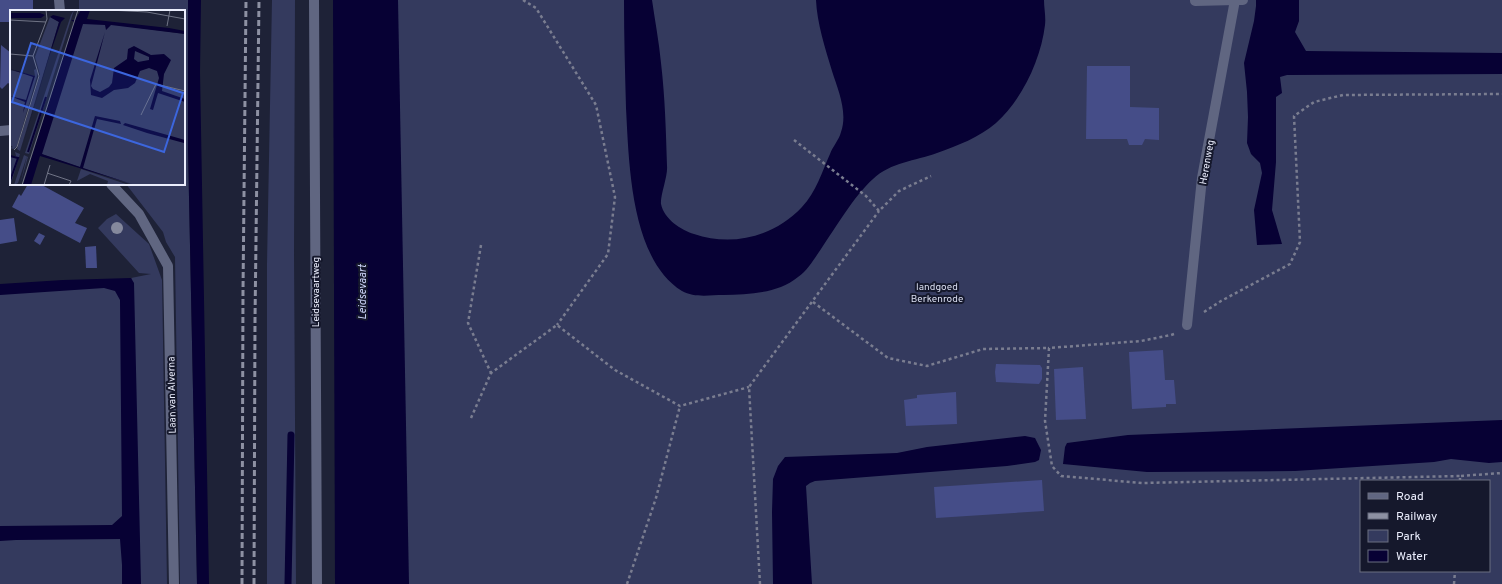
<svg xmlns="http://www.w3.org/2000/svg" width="1502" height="584" font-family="Overpass,sans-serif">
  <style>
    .green { fill: #343a5e; fill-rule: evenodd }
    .water { fill: #070134 }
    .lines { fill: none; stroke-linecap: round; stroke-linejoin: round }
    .stream { stroke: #070134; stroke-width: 7 }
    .building { fill: #454d88 }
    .path { stroke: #7a7d90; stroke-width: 2.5; stroke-dasharray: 3 3; stroke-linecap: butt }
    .service { stroke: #606681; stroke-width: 10 }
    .minor { stroke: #606681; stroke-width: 10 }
    .tertiary { stroke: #606681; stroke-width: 10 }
    .rail { stroke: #8d91a3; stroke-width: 3; stroke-dasharray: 6 3; stroke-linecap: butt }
    .tree { fill: #85899d }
    .labels { text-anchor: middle; stroke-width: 4; stroke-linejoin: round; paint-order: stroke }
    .street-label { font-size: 10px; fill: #ebeefd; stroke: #15182c }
    .park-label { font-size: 10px; fill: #dadef0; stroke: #15182c }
    .water-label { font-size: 11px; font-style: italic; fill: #cbd3f7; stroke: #15182c }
    .inset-river { fill: none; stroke: #070134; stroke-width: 2 }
    .inset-road { fill: none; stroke: #707486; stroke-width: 1 }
    .view { fill: #3c66de; fill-opacity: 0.15; stroke: #3c66de; stroke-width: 2 }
    .inset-edge { fill: none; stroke: #ebeefd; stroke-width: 2 }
  </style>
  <rect width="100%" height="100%" fill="#1e2237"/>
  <g class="green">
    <polygon points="79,0 188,0 188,148 197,584 180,584 175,257 166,242 163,232 126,184 184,184 184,11 79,11"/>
    <polygon points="272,0 295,0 294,253 296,584 267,584 267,264"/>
    <path d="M376,0H1502V584H398ZM1361,481H1489V571H1361Z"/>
    <polygon points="116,214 149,244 162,280 167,584 0,584 0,294 132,279 131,278 151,274 139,273 98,228 107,219"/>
  </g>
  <g class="water">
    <polygon points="188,0 201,0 200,72 209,584 197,584 188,148"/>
    <polygon points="333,0 398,0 409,584 335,584"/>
    <path d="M624,0H652C655,21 659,42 661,63C665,97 666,132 667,166C668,176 660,196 661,204C664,219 681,230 694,234C732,247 774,237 802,207C816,192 822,172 830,154C833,146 839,140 841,132C848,112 838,90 832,71C825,48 817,23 816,0H1044C1044,8 1046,17 1045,25C1041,59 1022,100 996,123C980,137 957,146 937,153C915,161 891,162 873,179C854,196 836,227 821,249C814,259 808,270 798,277C777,294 749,294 723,295C710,295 694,298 682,291C630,259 629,161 626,108C625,72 624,36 624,0Z"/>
    <polygon points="1256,0 1299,0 1299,21 1295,32 1306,51 1502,53 1502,74 1287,75 1280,77 1282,93 1276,97 1276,162 1272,210 1282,244 1257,245 1254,210 1262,173 1260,163 1251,154 1247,143 1248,117 1247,92 1244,63 1254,21 1256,6"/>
    <polygon points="131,278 134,283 141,584 122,584 122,565 120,539 16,540 0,541 0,526 112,525 122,516 120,300 115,291 104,288 0,295 0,284 63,280"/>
    <polygon points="1502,420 1502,462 1489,463 1451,459 1434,462 1295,471 1147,472 1063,464 1065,447 1067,443 1128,435"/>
    <polygon points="1025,436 1035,438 1041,450 1039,460 1035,462 1007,466 815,481 810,483 806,486 812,584 773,584 772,512 773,479 778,466 785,457 897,453 927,447"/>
  </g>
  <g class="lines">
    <polyline class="stream" points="288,584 291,435"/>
  </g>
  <g class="building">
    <polygon points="0,0 33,0 33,11 11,11 11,22 0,22"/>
    <polygon points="1,45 11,53 11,85 8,83 2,89 0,87"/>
    <polygon points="1087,66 1130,66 1130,107 1159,108 1159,140 1145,139 1142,145 1129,145 1127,139 1086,139"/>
    <polygon points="28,184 40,184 84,208 75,223 87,228 80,243 12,207 19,194 21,196"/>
    <polygon points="14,218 17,241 0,244 0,220"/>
    <polygon points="39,233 45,236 40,245 34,241"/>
    <polygon points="96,246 97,268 86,268 85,247"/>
    <polygon points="1163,350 1165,380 1174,380 1176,404 1166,404 1166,407 1132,409 1129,352"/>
    <polygon points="996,364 1040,365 1042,368 1042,379 1039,384 996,382 995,372"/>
    <polygon points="1083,367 1086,419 1056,420 1054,369"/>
    <polygon points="956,392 957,424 906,426 904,400 917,398 917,395"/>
    <polygon points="1042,480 1044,511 936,518 934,487"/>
  </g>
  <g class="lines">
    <g class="path">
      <polyline points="523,0 536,8 596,105 615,197 608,254 557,325"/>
      <polyline points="794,140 866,196 879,211 899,191 931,176"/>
      <polyline points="481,245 468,323 491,373"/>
      <polyline points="813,302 888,358 927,366 983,349 1049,348"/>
      <polyline points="1204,312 1221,301 1290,264 1300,242 1294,116 1314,102 1343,95 1502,94"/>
      <polyline points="1174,334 1171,335 1141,341 1049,348 1045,421 1052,466 1061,476 1142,483 1460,476"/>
      <polyline points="471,418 491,373 557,325 615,370 680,406 749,387"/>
      <polyline points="1460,481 1460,476 1502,473"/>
      <polyline points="627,584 656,498 680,406"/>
      <polyline points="760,584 749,387 879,211"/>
      <polyline points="1454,584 1455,571"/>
    </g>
    <g class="service">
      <polyline points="1195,1 1235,0"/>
      <polyline points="1187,325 1202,178 1235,0 1243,0"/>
    </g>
    <g class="minor">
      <polyline points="59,0 60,11"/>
      <polyline points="0,131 11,130"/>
      <polyline points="111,184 139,214 168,266 174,584"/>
    </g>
    <polyline class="tertiary" points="314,0 317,584"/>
    <g class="rail">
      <polyline points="242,584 243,291 246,0"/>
      <polyline points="254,584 255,320 259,0"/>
    </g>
  </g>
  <circle class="tree" cx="117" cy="228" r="6"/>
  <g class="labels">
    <g class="street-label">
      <text transform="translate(1206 162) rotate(-80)" y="4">Herenweg</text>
      <text transform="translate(315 292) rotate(-90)" y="4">Leidsevaartweg</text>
      <text transform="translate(171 395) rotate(-91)" y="4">Laan van Alverna</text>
    </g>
    <g class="park-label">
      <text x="937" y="290">landgoed<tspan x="937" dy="12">Berkenrode</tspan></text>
    </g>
    <g class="water-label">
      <text transform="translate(362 292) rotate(-90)" y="4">Leidsevaart</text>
    </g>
  </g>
  <g transform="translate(10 10)">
    <rect width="175" height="175" fill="#1e2237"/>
    <path d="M64,0L19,144L15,143L61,5ZM40,7L49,12L10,141L7,139L30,65L25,47ZM71,10L175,24V175H123L28,143ZM26,59L28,63L7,136L4,139L0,138L3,137L0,135V60L25,66L24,60ZM5,142L10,144L1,173L0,146H6ZM14,145L18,147L10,175L17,146L8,173L4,175ZM71,159L116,174L97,175L98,171L80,164L67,171Z" fill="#343a5e"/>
    <path d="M71,0H80L77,9L159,18L175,21V24L101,15L96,20L95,15L73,14L32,144L70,157L85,106L110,111L111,114L87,109L73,158L125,175L30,146L21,175H13L64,12L61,10H65ZM0,3H30L35,5L31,8H0ZM43,5L55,8L51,12L39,47L12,138L49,12L40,7ZM95,22L81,76L83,79L90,82L99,77L102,73L104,58L117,49L118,39L124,36L141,45L154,44L161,50L154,64L152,81L175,89V92L148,83L143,100L140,99L149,68L147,61L139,58L130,61L125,73L118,78L104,80L92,88L81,85L80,70ZM125,41L139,47V50L128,52L124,49ZM0,59L25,66L13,103L15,92L0,86L16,90L23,67ZM115,113L175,130V131L174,133L137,123L113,115Z" fill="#070134" fill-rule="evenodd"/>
    <path class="inset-river" d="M18,142L36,87M0,146L8,148L0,171"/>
    <path class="inset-road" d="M99,0L137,2L175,9M0,10L36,12M157,16L160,0M0,44L23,46M131,105L146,74L175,81M4,140L7,137L29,66L23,46L37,9L36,0M37,163L61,171L59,175M12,175L68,0M34,175L40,155"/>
    <path class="view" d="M21,33L173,83L154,142L2,92Z"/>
    <rect width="175" height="175" class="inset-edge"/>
  </g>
  <rect x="1360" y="480" width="130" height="92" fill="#15182c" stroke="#6b6e80"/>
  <rect x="1368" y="493" width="20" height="6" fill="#606681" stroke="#6b6e80"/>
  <text x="1396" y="500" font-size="12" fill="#ebeefd">Road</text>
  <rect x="1368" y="513" width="20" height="6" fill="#8d91a3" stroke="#6b6e80"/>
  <text x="1396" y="520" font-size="12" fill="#ebeefd">Railway</text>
  <rect x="1368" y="530" width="20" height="12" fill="#343a5e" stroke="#6b6e80"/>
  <text x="1396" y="540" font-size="12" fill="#ebeefd">Park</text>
  <rect x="1368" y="550" width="20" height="12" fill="#070134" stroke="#6b6e80"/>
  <text x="1396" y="560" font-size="12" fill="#ebeefd">Water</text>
</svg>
